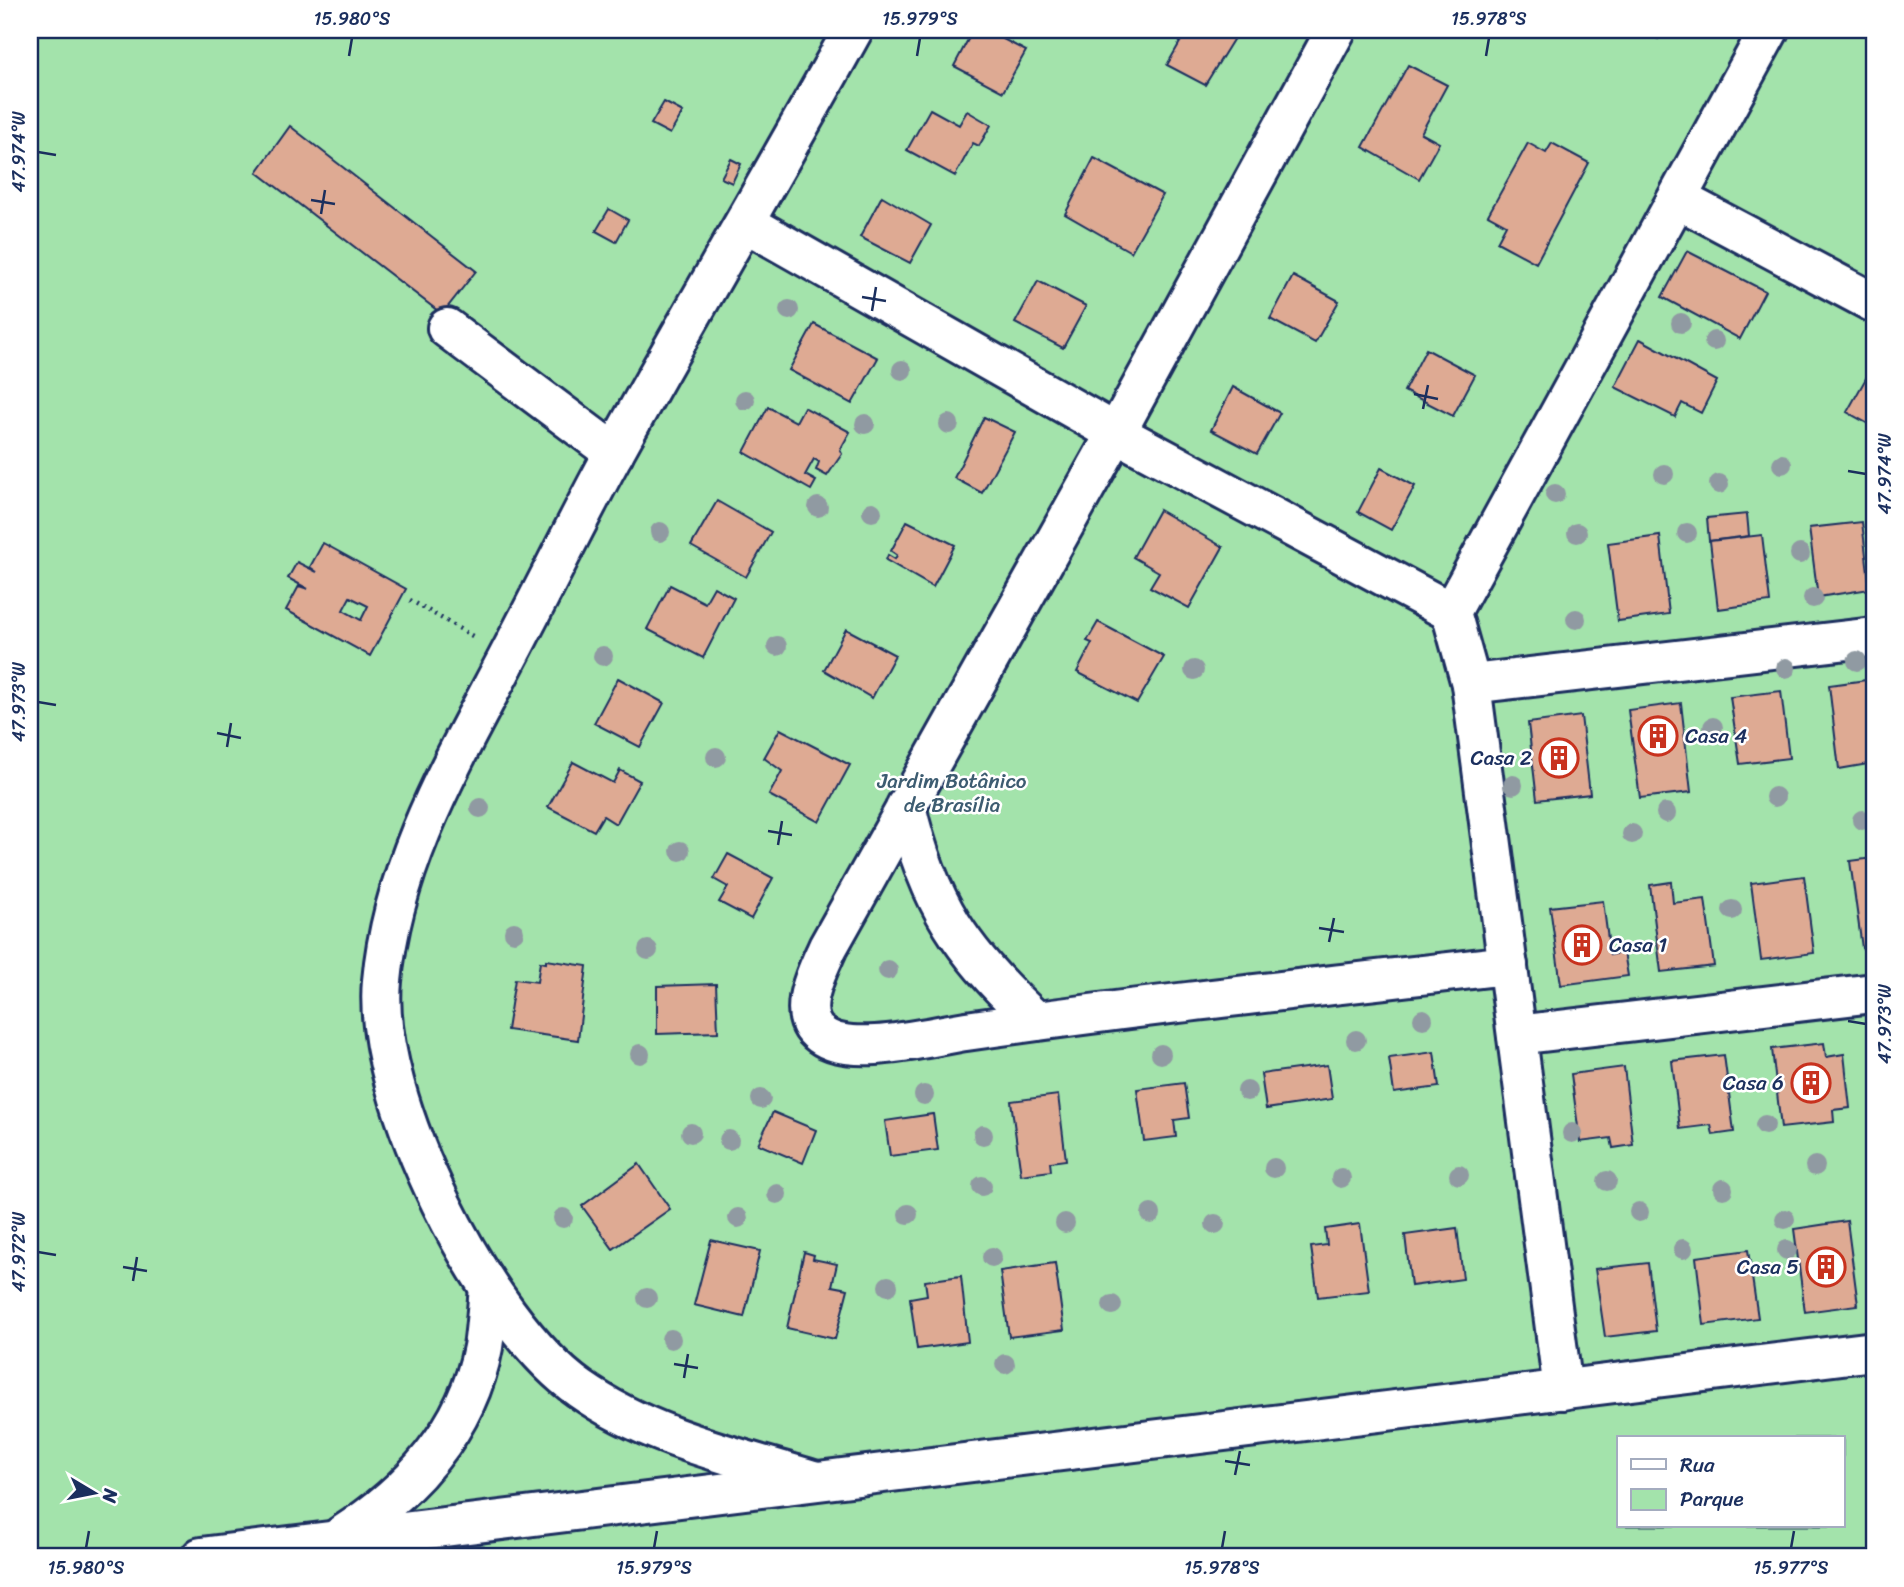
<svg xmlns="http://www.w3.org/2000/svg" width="1904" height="1587" font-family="Sriracha,sans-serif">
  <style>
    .green { fill: #a3e3ab; stroke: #5f8984; stroke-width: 2; fill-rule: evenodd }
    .building { fill: #deaa93; stroke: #1b2f5e; stroke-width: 2; fill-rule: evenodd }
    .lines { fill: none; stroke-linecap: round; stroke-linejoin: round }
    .minor-casing { stroke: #1b2f5e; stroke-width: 44 }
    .path { stroke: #1b2f5e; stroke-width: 4.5; stroke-dasharray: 2 5; stroke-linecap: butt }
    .minor { stroke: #fff; stroke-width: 38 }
    .tree { fill: #909aa2 }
    .ticks { fill: none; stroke: #1b2f5e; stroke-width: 2.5 }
    .labels { text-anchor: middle; stroke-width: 5; stroke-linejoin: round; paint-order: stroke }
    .poi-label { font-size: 21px; fill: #1b2f5e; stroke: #fff; text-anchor: end }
    .park-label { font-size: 21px; fill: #3d5c71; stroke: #fff }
    .neatline { fill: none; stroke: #1b2f5e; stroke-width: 2.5 }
    .ticks-label { font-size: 18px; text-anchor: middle; fill: #1b2f5e }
  </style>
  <rect width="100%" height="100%" fill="#f5e6df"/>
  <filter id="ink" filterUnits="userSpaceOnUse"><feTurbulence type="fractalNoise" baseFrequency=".0143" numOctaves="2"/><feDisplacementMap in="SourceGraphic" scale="14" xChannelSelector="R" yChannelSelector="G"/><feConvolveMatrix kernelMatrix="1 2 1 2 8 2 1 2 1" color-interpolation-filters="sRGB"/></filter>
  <g filter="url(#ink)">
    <path class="green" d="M30,30H1874V1557H30ZM1619,1438H1843V1526H1619Z"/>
    <g class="building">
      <polygon points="973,30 986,30 1026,51 1003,92 954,66"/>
      <polygon points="1187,30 1239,30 1205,85 1167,65"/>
      <polygon points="1641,30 1663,30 1658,39"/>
      <polygon points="1408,65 1447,85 1421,133 1439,143 1419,179 1363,147"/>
      <polygon points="664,102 683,112 670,134 651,124"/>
      <polygon points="930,109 959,125 967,111 991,125 979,146 973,143 955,176 907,150"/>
      <polygon points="290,126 476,271 442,314 257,172"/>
      <polygon points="1528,143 1546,153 1552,143 1589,163 1536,263 1497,242 1506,225 1488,215"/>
      <polygon points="1094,158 1163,195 1131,252 1065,214"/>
      <polygon points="731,159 741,164 732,183 721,178"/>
      <polygon points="882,196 931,225 910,263 860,237"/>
      <polygon points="609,209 628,220 616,242 596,231"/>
      <polygon points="1687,251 1765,291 1740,339 1662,297"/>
      <polygon points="1293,276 1339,301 1315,343 1270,319"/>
      <polygon points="1038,281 1086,306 1063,348 1015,323"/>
      <polygon points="814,324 878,358 852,404 789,370"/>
      <polygon points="1640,339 1717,381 1701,413 1682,403 1675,417 1615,387"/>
      <polygon points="1426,349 1475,375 1453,416 1404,391"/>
      <polygon points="1874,364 1874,427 1847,412"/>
      <polygon points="1233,387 1280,413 1257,454 1211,430"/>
      <polygon points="768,407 796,422 804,407 850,432 840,450 842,454 827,476 816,470 819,462 814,459 805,475 816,481 811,490 744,452"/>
      <polygon points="984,417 1015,432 982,493 954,478"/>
      <polygon points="1381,468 1415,486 1391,530 1358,512"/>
      <polygon points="717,501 771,532 746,577 691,546"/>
      <polygon points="1159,510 1223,547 1189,608 1150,587 1159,572 1133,557"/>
      <polygon points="1747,514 1749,536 1709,541 1707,518"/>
      <polygon points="907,521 955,545 933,587 886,560 888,555 895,559 897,555 891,551"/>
      <polygon points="1862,522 1870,589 1818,597 1809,528"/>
      <polygon points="1762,535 1770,602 1718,609 1710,541"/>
      <polygon points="1660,536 1669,614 1618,621 1608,543"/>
      <path d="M323,543L406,589L370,656L286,610L299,586L308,589L288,578L297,562L317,572L310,567ZM350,597L368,606L361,620L343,610Z"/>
      <polygon points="670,585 705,603 714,587 734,598 703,658 647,629"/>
      <polygon points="1098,622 1164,657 1137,703 1077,672 1092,643 1087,641"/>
      <polygon points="846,629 895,655 872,698 824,670"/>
      <polygon points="618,678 664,703 640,747 594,723"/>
      <polygon points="1874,679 1874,763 1839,769 1829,685"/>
      <polygon points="1781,691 1789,758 1740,764 1730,697"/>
      <polygon points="1681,703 1691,792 1640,798 1628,710"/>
      <polygon points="1581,716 1590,794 1537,800 1528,723"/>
      <polygon points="780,729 850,765 819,822 769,795 782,771 764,758"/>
      <polygon points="573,762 613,783 620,770 640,781 616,824 603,816 594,831 548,807"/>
      <polygon points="728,854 773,878 751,919 719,902 728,887 714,879"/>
      <polygon points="1874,858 1874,946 1862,948 1850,861"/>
      <polygon points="1804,876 1814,953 1761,960 1751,883"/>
      <polygon points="1671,882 1673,903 1705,899 1714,966 1661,972 1650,885"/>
      <polygon points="1603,901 1610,955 1624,952 1628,976 1561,985 1550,907"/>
      <polygon points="546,960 587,966 578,1040 507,1030 515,979 537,982 540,962 546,963"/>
      <polygon points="716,984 718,1032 657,1034 657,986"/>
      <polygon points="1824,1043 1826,1057 1844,1054 1850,1108 1833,1110 1834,1122 1781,1128 1772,1049"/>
      <polygon points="1434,1052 1439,1087 1394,1093 1389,1058"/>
      <polygon points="1724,1055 1734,1132 1713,1135 1711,1125 1680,1129 1672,1061"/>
      <polygon points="1327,1065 1332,1099 1266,1109 1261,1074"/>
      <polygon points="1624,1067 1633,1145 1613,1148 1611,1138 1580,1142 1571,1074"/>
      <polygon points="1184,1083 1189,1118 1174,1120 1176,1137 1144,1141 1137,1089"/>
      <polygon points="1058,1095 1066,1160 1050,1162 1051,1171 1021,1175 1011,1101"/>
      <polygon points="773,1112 816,1130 803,1163 758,1144"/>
      <polygon points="933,1114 938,1150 890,1156 885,1121"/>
      <polygon points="639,1164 670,1209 613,1249 582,1206"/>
      <polygon points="1847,1221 1858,1305 1805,1312 1794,1229"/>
      <polygon points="1360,1224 1369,1291 1318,1297 1311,1247 1327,1245 1325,1229"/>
      <polygon points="1457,1228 1463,1279 1411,1286 1405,1235"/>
      <polygon points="711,1240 760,1251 744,1317 694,1305"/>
      <polygon points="1748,1250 1758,1318 1704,1325 1696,1257"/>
      <polygon points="804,1252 814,1255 813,1259 837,1264 832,1286 848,1289 835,1339 787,1328"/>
      <polygon points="1055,1263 1064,1330 1009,1337 1000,1271"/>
      <polygon points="1648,1263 1656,1331 1605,1337 1595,1269"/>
      <polygon points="961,1276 968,1342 917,1349 910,1298 927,1295 925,1281"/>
    </g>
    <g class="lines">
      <g class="minor-casing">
        <g id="minor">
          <path d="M1336,30L1116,433L828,947C818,970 793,1015 821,1035C851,1058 931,1036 966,1031C1146,1005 1327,986 1508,965"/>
          <polyline points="1678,199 1874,303"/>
          <polyline points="746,223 1116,433 1451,612"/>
          <polyline points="447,328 614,453"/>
          <polyline points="1471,684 1874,637"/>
          <path d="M906,806C928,903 963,954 1036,1021"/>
          <polyline points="1517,1035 1874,993"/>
          <polyline points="1563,1390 1471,684 1451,612 1769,30"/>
          <path d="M813,1480C734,1456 648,1437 580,1389C485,1322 371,1098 382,981C393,855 463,745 520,634C552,573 582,511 615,451C693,310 775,171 853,30"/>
          <path d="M341,1536C409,1493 468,1429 483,1347C486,1328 487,1308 489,1288"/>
          <polyline points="201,1557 1874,1351"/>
        </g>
      </g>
      <polyline class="path" points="410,600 476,638"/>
      <use href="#minor" class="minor"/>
    </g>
    <g class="tree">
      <circle cx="789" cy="310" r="10"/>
      <circle cx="1681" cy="323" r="10"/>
      <circle cx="1714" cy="341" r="10"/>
      <circle cx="902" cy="370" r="10"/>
      <circle cx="745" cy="400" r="10"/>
      <circle cx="865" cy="424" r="10"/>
      <circle cx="949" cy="424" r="10"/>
      <circle cx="1782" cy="464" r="10"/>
      <circle cx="1664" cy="474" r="10"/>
      <circle cx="1719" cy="484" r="10"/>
      <circle cx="1555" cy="494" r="10"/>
      <circle cx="818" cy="507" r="10"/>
      <circle cx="872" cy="512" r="10"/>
      <circle cx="660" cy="532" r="10"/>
      <circle cx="1577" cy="533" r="10"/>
      <circle cx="1687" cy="533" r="10"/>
      <circle cx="1800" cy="554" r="10"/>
      <circle cx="1813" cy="598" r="10"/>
      <circle cx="1576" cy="619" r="10"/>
      <circle cx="777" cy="646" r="10"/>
      <circle cx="603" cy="656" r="10"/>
      <circle cx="1857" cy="661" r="10"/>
      <circle cx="1786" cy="668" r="10"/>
      <circle cx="1194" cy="670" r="10"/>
      <circle cx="1713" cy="727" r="10"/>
      <circle cx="716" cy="757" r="10"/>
      <circle cx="1513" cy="785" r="10"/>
      <circle cx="1775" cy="797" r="10"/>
      <circle cx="480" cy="808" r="10"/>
      <circle cx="1666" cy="813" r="10"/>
      <circle cx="1862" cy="820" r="10"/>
      <circle cx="1632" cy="834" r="10"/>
      <circle cx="680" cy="851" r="10"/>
      <circle cx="1732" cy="910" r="10"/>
      <circle cx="514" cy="932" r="10"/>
      <circle cx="648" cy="950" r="10"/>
      <circle cx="888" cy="970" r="10"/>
      <circle cx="1423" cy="1019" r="10"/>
      <circle cx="1356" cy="1040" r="10"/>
      <circle cx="640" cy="1054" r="10"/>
      <circle cx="1161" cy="1054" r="10"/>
      <circle cx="1247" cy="1091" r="10"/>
      <circle cx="924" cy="1095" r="10"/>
      <circle cx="761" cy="1099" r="10"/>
      <circle cx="1765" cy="1125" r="10"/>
      <circle cx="691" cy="1133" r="10"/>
      <circle cx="1572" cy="1133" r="10"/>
      <circle cx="983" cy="1135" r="10"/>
      <circle cx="729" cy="1140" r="10"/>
      <circle cx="1815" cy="1166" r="10"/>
      <circle cx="1274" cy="1168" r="10"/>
      <circle cx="1459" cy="1175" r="10"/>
      <circle cx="1341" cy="1178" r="10"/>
      <circle cx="1607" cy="1181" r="10"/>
      <circle cx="982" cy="1186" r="10"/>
      <circle cx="1723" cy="1189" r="10"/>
      <circle cx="777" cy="1194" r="10"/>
      <circle cx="1639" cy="1212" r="10"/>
      <circle cx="908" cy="1214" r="10"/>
      <circle cx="1151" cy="1214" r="10"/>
      <circle cx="563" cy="1218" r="10"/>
      <circle cx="738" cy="1218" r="10"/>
      <circle cx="1785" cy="1219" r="10"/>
      <circle cx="1065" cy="1223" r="10"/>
      <circle cx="1215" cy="1224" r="10"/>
      <circle cx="1683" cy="1249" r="10"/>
      <circle cx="1787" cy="1250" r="10"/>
      <circle cx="992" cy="1257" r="10"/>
      <circle cx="888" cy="1286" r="10"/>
      <circle cx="647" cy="1298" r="10"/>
      <circle cx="1112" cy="1305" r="10"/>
      <circle cx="671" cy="1339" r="10"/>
      <circle cx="1005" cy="1364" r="10"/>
    </g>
  </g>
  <path class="ticks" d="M349,56L352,38M917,56L920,38M1486,56L1489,38M38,152L56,155M311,200L335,204M321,214L325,190M862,297L886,301M872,311L876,287M1414,394L1438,399M1423,409L1428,385M1848,471L1866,474M38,702L56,705M217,733L241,738M227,747L231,723M768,831L792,835M778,845L782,821M1319,928L1344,932M1329,942L1334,918M1848,1021L1866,1024M38,1252L56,1255M123,1267L147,1271M133,1281L137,1257M674,1364L698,1368M684,1378L688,1354M1225,1461L1250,1465M1235,1475L1240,1451M86,1548L89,1531M654,1548L657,1531M1222,1548L1225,1531M1791,1548L1794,1531"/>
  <defs>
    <g id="building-ring" transform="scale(2.0125)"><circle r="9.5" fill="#fff" stroke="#c8321e" stroke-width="1.5"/><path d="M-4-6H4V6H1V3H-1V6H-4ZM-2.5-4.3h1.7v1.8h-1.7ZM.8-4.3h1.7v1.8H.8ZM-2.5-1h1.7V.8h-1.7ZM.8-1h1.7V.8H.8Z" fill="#c8321e"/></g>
  </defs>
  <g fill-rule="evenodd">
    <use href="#building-ring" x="1658" y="736"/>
    <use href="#building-ring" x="1559" y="758"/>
    <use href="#building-ring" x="1582" y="945"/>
    <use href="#building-ring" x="1811" y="1083"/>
    <use href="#building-ring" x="1826" y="1267"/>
  </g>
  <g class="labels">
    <g class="poi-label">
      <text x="1685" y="743" text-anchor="start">Casa 4</text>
      <text x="1532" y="765">Casa 2</text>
      <text x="1609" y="952" text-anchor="start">Casa 1</text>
      <text x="1784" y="1090">Casa 6</text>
      <text x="1799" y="1274">Casa 5</text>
    </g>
    <g class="park-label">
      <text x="952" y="788">Jardim Botânico<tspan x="952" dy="24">de Brasília</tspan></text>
    </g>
  </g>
  <rect width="1904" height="1587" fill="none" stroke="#fff" stroke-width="77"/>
  <rect x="1617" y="1436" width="228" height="91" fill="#ffffff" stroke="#a4acbf" stroke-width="2"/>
  <rect x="1631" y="1459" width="35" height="10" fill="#ffffff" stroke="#a4acbf" stroke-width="2"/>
  <text x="1680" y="1472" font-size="21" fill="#1b2f5e">Rua</text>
  <rect x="1631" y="1489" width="35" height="21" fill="#a3e3ab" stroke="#a4acbf" stroke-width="2"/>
  <text x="1680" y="1506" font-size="21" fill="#1b2f5e">Parque</text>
  <g transform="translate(94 1493) rotate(100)" stroke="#ffffff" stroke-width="5" paint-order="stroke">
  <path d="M0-5L12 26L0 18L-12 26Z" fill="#1b2f5e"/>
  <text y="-10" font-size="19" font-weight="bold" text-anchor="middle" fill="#1b2f5e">N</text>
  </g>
  <rect x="38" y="38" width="1828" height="1510" class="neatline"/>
  <g class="ticks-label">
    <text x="352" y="25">15.980°S</text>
    <text x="920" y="25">15.979°S</text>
    <text x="1489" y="25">15.978°S</text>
    <text transform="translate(19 152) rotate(-90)" y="6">47.974°W</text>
    <text transform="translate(1885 474) rotate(-90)" y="6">47.974°W</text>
    <text transform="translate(19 702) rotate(-90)" y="6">47.973°W</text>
    <text transform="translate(1885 1024) rotate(-90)" y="6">47.973°W</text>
    <text transform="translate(19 1252) rotate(-90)" y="6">47.972°W</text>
    <text x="86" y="1574">15.980°S</text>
    <text x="654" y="1574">15.979°S</text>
    <text x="1222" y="1574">15.978°S</text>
    <text x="1791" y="1574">15.977°S</text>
  </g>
</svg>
